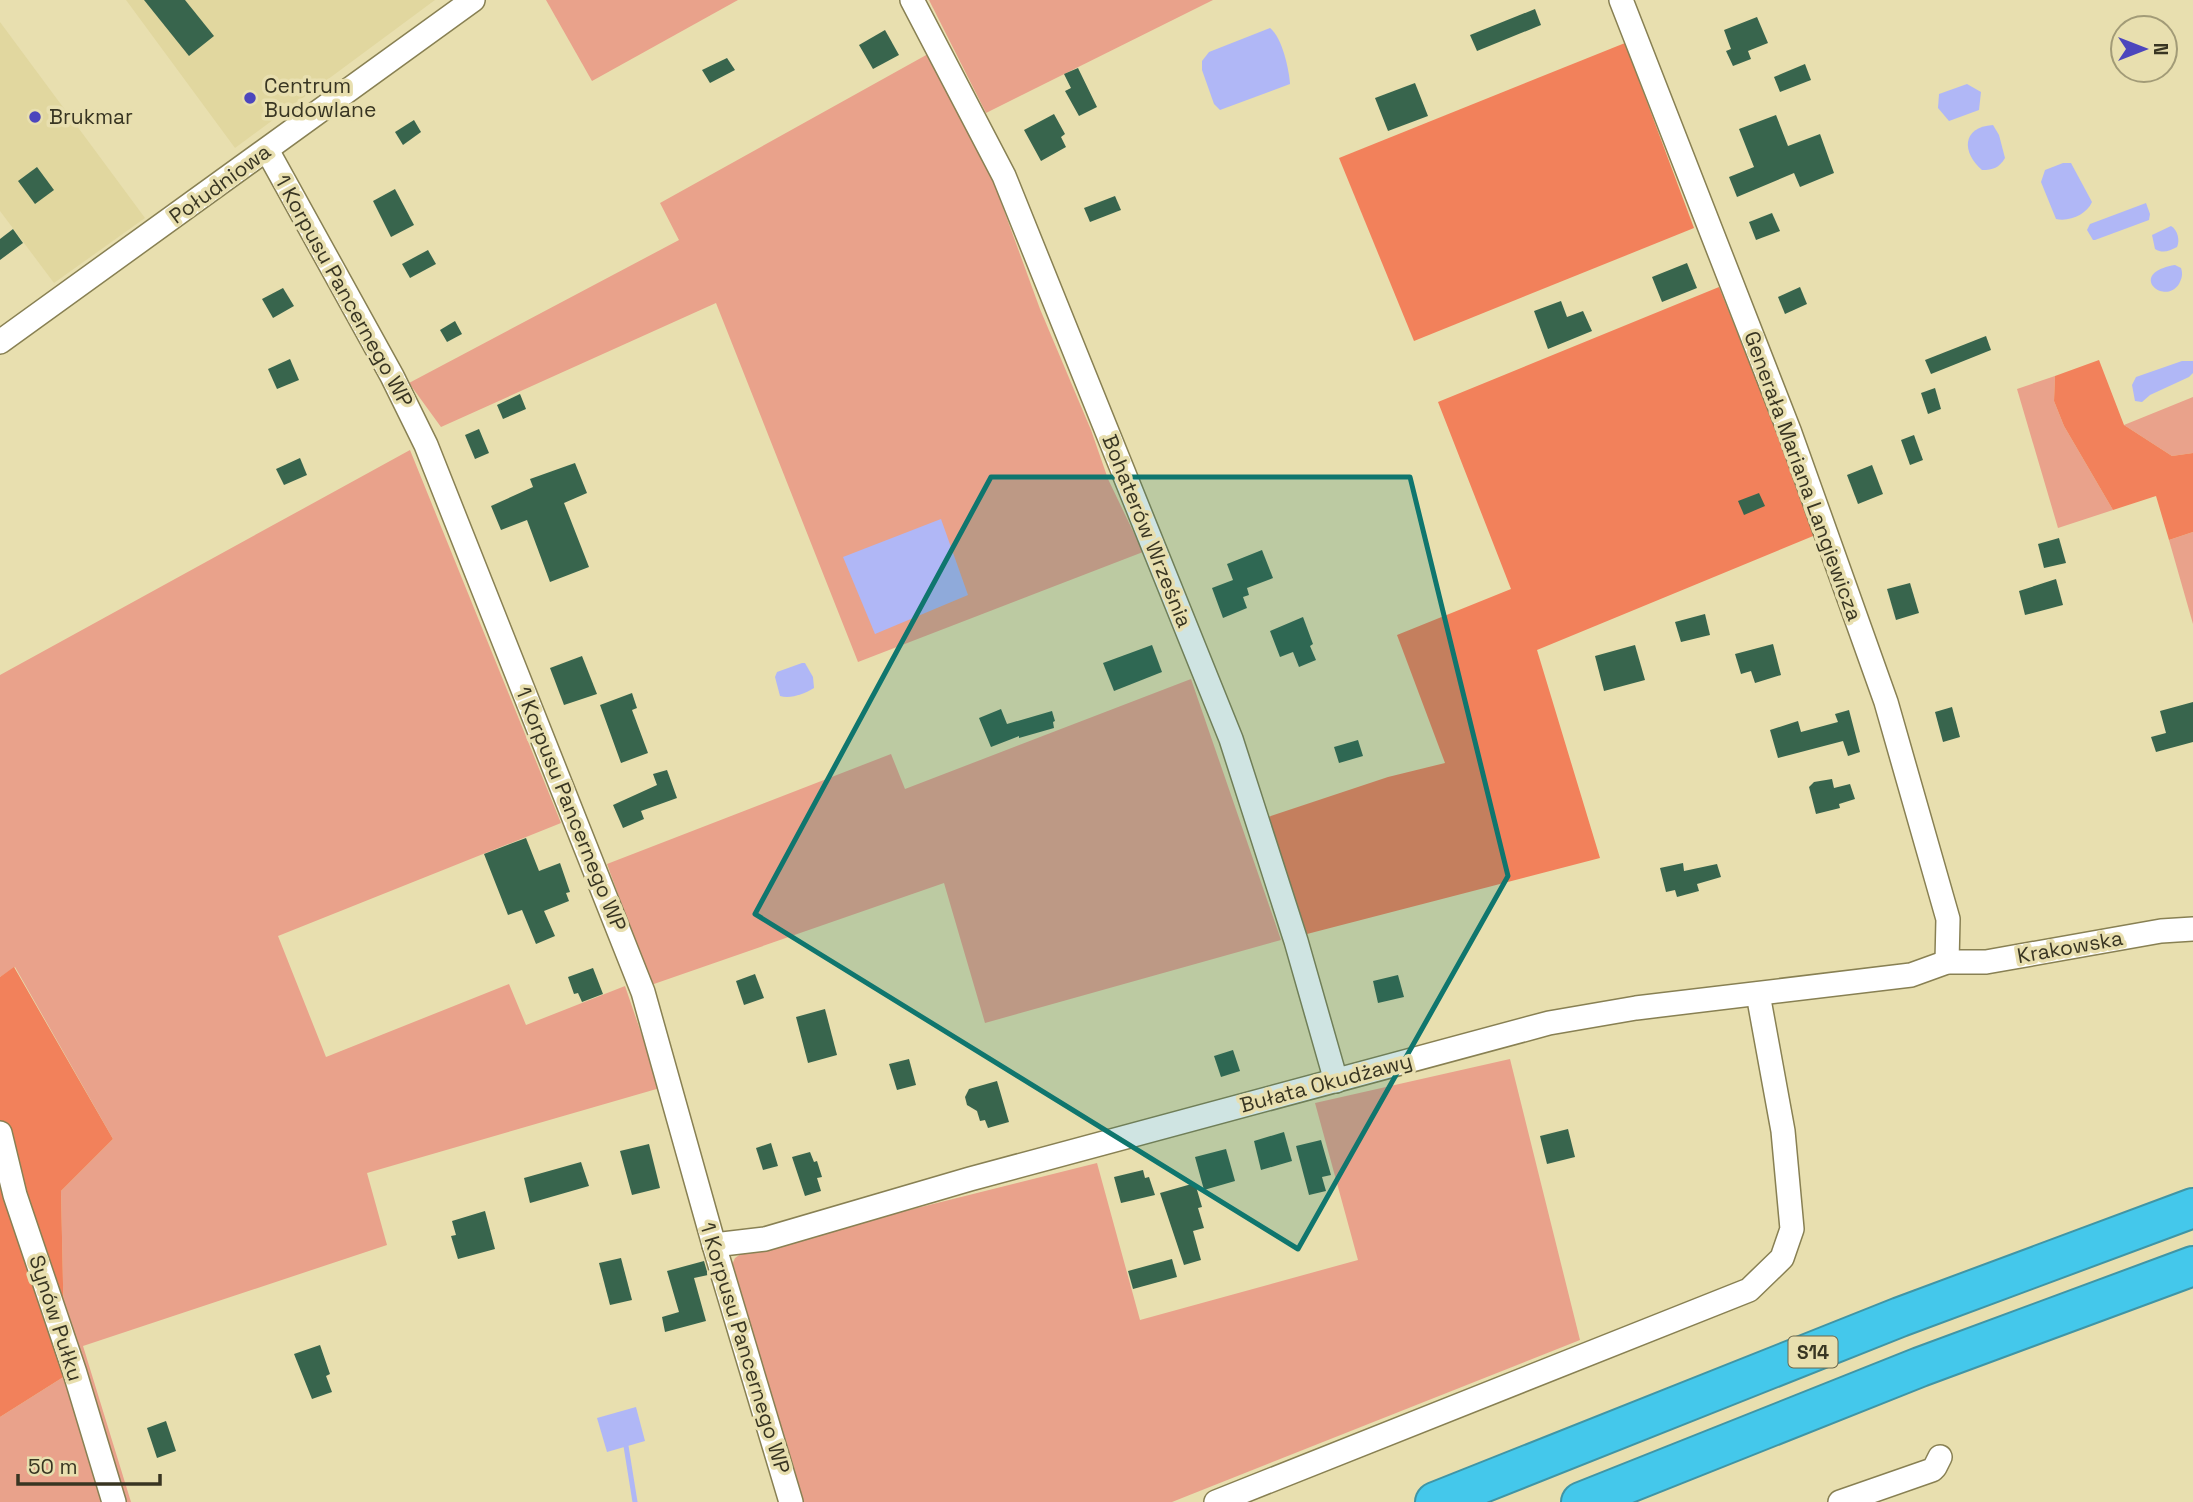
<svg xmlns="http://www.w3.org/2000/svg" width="2193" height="1502" font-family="'Space Grotesk',sans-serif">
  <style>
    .built { fill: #e1d79f }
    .green { fill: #e9a28b }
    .forest { fill: #f2815b }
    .water { fill: #b0b7f6 }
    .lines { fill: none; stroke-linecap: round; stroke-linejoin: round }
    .stream { stroke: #b0b7f6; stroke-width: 5 }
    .building { fill: #38654d }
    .street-casing { stroke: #888053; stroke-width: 26 }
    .highway-casing { stroke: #4095a5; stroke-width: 42 }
    .street { stroke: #fff; stroke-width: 23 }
    .highway { stroke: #44c8eb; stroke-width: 38 }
    .marked { fill: #0f766e; fill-opacity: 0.2; stroke: #0f766e; stroke-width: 5; stroke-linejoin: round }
    .poi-dot { fill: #4c46bd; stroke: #e8dfaf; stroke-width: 2.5 }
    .labels { text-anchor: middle; stroke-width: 7; stroke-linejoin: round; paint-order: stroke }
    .shield { fill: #e8dfaf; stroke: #6d684c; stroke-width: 2 }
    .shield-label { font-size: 19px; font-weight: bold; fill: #383522 }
    .poi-label { font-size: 21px; fill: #383522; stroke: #e8dfaf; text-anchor: start }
    .street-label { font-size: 21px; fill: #383522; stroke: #e8dfaf }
  </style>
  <rect width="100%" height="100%" fill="#e8dfaf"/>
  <g class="built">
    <polygon points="126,0 435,0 235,148"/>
    <polygon points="0,22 145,218 54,283 0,211"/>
  </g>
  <g class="green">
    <polygon points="546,0 738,0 592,81"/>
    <polygon points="929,0 1213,0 986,113"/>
    <polygon points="928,54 994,183 1040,309 1091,430 1108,479 1143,552 858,662 716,303 441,427 409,383 679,240 660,203"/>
    <polygon points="2055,376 2054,401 2064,426 2113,510 2058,528 2017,389"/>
    <polygon points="2193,397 2193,453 2172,456 2124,425"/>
    <polygon points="410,450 561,823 278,936 326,1057 509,984 526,1025 625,986 660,1088 367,1173 387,1245 83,1346 131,1502 0,1502 0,1417 65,1376 61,1191 113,1139 15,967 0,977 0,675"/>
    <polygon points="2193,532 2193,624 2169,540"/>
    <polygon points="1191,679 1281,940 985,1023 944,883 651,985 607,864 891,754 905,789"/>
    <polygon points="1510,1059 1580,1340 1172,1502 797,1502 728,1274 735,1258 745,1251 1097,1163 1140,1320 1358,1260 1315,1103"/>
  </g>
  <g class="forest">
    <polygon points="1625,43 1694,228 1414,341 1339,158"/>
    <polygon points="1719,287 1818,534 1537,650 1600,858 1307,934 1268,817 1388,777 1445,763 1397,635 1511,589 1438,402"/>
    <polygon points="2099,360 2124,425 2172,456 2193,453 2193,532 2169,540 2156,496 2113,510 2064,426 2054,401 2055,376"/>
    <polygon points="14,967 113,1139 61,1191 65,1376 0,1417 0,977"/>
  </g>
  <g class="water">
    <path d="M1270,28C1282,37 1289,69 1290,84L1220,110L1214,104L1202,70V61L1209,52Z"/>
    <polygon points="1967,84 1981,92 1979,110 1949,121 1938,108 1939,94"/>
    <path d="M1993,125L1999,135L2005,158C1999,168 1993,170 1982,170C1962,153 1961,127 1993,125Z"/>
    <path d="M2063,163H2071L2092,202C2087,214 2070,222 2056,219L2041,182L2045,170Z"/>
    <polygon points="2146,203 2150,214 2149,220 2095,240 2093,240 2087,230 2090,224"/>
    <path d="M2171,226C2178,230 2180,241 2177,247C2169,251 2163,254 2155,249L2152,235Z"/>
    <path d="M2175,265L2181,268C2183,274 2182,278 2179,284C2164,307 2126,273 2175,265Z"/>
    <polygon points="2182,361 2193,361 2193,373 2189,377 2150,395 2142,402 2135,401 2132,385 2136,377"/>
    <polygon points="941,519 968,595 875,634 843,557"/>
    <path d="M802,663H805L813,677L814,688C804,694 791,699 780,696L775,677L777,672Z"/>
    <polygon points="636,1407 645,1441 607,1452 597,1418"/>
  </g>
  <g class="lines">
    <polyline class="stream" points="626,1446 635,1502"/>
  </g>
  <g class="building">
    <polygon points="144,0 185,0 214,36 189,56"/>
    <polygon points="1535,9 1541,25 1477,51 1470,35"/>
    <polygon points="1757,17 1768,43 1748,51 1751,59 1733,66 1726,51 1731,49 1724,30"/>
    <polygon points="885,30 899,55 873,69 859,45"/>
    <polygon points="727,58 735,70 710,83 702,70"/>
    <polygon points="1805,64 1811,80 1780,92 1774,77"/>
    <polygon points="1078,68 1097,107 1079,116 1065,91 1071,88 1064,74"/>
    <polygon points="1415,83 1428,116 1388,131 1375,98"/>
    <polygon points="1054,114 1065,134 1061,137 1066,147 1041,161 1024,130"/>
    <polygon points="1776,115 1788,146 1820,134 1834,173 1800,187 1794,173 1737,197 1729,177 1754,167 1739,129"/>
    <polygon points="414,120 421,132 403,145 395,132"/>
    <polygon points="37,167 54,190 35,204 18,181"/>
    <polygon points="395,189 414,225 391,237 373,201"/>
    <polygon points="1115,196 1121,210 1090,222 1084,208"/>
    <polygon points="1772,213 1780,231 1756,240 1749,222"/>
    <polygon points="13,229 23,243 0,260 0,239"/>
    <polygon points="428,250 436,264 410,278 402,264"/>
    <polygon points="1687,263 1697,288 1662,302 1652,277"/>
    <polygon points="1800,287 1807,304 1785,314 1778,297"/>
    <polygon points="283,288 294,306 273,318 262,299"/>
    <polygon points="1561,301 1567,317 1583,311 1592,331 1548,349 1534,311"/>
    <polygon points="455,321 462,334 447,342 440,330"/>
    <polygon points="1986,336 1991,350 1931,374 1925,360"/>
    <polygon points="290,359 299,380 277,389 268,369"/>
    <polygon points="1935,388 1941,409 1928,414 1921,393"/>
    <polygon points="520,394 526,409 503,419 497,405"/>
    <polygon points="479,429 489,453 475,459 465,435"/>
    <polygon points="1914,435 1923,460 1910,465 1901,440"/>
    <polygon points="300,458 307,475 284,485 276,469"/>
    <polygon points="575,463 587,493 564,503 589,567 550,582 527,520 501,530 491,506 533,487 530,479"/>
    <polygon points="1872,465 1883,494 1858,504 1847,475"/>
    <polygon points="1759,493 1765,506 1744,515 1738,501"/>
    <polygon points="2059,538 2066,563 2044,568 2038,544"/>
    <polygon points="1262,550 1273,578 1247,588 1249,595 1243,597 1247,608 1223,618 1212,588 1233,580 1227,564"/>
    <polygon points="2056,579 2063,605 2025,615 2019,591"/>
    <polygon points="1910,583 1919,613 1896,620 1887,589"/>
    <polygon points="1705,614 1710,635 1681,642 1675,622"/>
    <polygon points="1303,617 1313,644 1310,646 1316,660 1299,667 1293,652 1280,657 1270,631"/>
    <polygon points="1773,644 1781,675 1755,683 1751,671 1741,674 1735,654"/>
    <polygon points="1152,645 1162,672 1114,691 1103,663"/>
    <polygon points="1635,645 1645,680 1604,691 1595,656"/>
    <polygon points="582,656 597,694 564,705 550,668"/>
    <polygon points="632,693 637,708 632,710 648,753 621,763 600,705"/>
    <polygon points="2193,702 2193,742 2156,752 2151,737 2166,733 2160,711"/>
    <polygon points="1952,707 1960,737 1943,742 1935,712"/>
    <polygon points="1001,709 1007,724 1052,711 1055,721 1053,722 1054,728 1019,738 1019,736 991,747 979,718"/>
    <polygon points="1849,710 1860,752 1848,756 1843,741 1778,758 1770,730 1798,721 1801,732 1838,722 1835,714"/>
    <polygon points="1358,740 1363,756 1339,763 1334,747"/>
    <polygon points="667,770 677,798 641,811 644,819 623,828 613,805 657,785 653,774"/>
    <polygon points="1832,779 1834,788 1850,784 1855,799 1839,804 1840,808 1816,814 1809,787 1814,782"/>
    <polygon points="526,838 539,871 560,863 570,892 566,893 569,901 544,911 555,936 536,944 522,910 508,915 484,854"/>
    <polygon points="1683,863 1684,871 1717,864 1721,877 1697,884 1699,891 1677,897 1675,890 1666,892 1660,868"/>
    <polygon points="593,968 603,994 582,1002 578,993 574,994 568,977"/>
    <polygon points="755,974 764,998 744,1005 736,981"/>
    <polygon points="1398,975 1404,997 1378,1003 1373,981"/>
    <polygon points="825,1009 837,1055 808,1063 796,1017"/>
    <polygon points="1233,1050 1240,1071 1221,1077 1214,1056"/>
    <polygon points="909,1059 916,1085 897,1090 889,1064"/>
    <polygon points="997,1081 1009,1122 988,1128 985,1120 980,1121 977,1111 967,1105 965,1097 969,1089"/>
    <polygon points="1568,1129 1575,1157 1547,1164 1540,1136"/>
    <polygon points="1284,1132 1292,1161 1261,1170 1254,1141"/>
    <polygon points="1321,1140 1331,1175 1322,1177 1326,1191 1309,1195 1296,1146"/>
    <polygon points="771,1143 778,1166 763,1170 756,1148"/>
    <polygon points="649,1144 660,1188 632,1195 620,1151"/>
    <polygon points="1226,1149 1235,1181 1204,1190 1195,1157"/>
    <polygon points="810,1152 814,1162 817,1161 822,1177 817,1178 821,1191 805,1196 792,1157"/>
    <polygon points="581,1162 589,1186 530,1203 524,1178"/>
    <polygon points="1143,1170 1145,1178 1149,1177 1155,1195 1121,1203 1114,1177"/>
    <polygon points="1195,1183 1202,1207 1198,1208 1204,1228 1193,1231 1201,1260 1184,1265 1160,1193"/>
    <polygon points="485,1211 495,1249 458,1259 451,1236 456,1235 452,1221"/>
    <polygon points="621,1258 632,1300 610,1305 599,1263"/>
    <polygon points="1172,1259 1177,1277 1133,1289 1128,1271"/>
    <polygon points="704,1261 708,1275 694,1278 706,1321 665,1332 662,1317 679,1312 667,1271"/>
    <polygon points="320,1345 330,1374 326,1376 332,1392 312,1399 294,1354"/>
    <polygon points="166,1421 176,1451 157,1458 147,1428"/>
  </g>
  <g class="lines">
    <g class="street-casing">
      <g id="street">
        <polyline points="912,0 1004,176 1231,739 1296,941 1336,1081"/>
        <polyline points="1621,0 1790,433 1886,702 1948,919 1947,962"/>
        <polyline points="267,150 392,376 426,445 643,992 714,1245 791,1502"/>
        <polyline points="0,342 473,0"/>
        <polyline points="0,1133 15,1195 75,1373 114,1502"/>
        <polyline points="714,1245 765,1239 970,1179 1549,1023 1636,1008 1911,975 1947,962 1986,962 2161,931 2193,929"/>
        <polyline points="1216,1502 1749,1290 1782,1258 1792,1229 1783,1131 1758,994"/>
        <polyline points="1840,1502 1932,1470 1935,1467 1940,1457"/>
      </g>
    </g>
    <g class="highway-casing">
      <g id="highway">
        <polyline points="1435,1502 1900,1317 2193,1208"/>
        <polyline points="1581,1502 1920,1367 2193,1266"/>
      </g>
    </g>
    <use href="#street" class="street"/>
    <use href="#highway" class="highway"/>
  </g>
  <path class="marked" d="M991,477H1410L1508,876L1298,1249L755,914Z"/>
  <g class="poi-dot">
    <circle cx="250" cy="98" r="7"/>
    <circle cx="35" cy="117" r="7"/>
  </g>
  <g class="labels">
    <rect class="shield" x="1788.5" y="1336.5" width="49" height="31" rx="5"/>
    <g class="shield-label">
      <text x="1813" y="1359">S14</text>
    </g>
    <g class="poi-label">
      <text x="264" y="93">Centrum<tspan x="264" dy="24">Budowlane</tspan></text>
      <text x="49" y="124">Brukmar</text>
    </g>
    <g class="street-label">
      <text transform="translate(220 184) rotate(-36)" y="7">Południowa</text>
      <text transform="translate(344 291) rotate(61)" y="7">1 Korpusu Pancernego WP</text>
      <text transform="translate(1803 476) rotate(70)" y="7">Generała Mariana Langiewicza</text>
      <text transform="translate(1147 531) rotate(68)" y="7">Bohaterów Września</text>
      <text transform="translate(571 809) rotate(68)" y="7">1 Korpusu Pancernego WP</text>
      <text transform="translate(2070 947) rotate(-10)" y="7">Krakowska</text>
      <text transform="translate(1326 1083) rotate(-15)" y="7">Bułata Okudżawy</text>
      <text transform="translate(56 1318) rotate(72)" y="7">Synów Pułku</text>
      <text transform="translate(745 1348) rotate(73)" y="7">1 Korpusu Pancernego WP</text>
    </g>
  </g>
  <g transform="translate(2144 49) rotate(90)"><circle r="33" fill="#e8dfaf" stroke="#a29b77" stroke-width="2"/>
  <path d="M0-5L12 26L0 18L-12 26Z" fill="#4c46bd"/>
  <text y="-10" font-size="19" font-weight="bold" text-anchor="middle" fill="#383522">N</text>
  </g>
  <path d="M18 1474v10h142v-10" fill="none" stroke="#383522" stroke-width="3.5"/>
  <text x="28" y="1474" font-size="21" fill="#383522" stroke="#e8dfaf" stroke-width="5" paint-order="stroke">50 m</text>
</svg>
